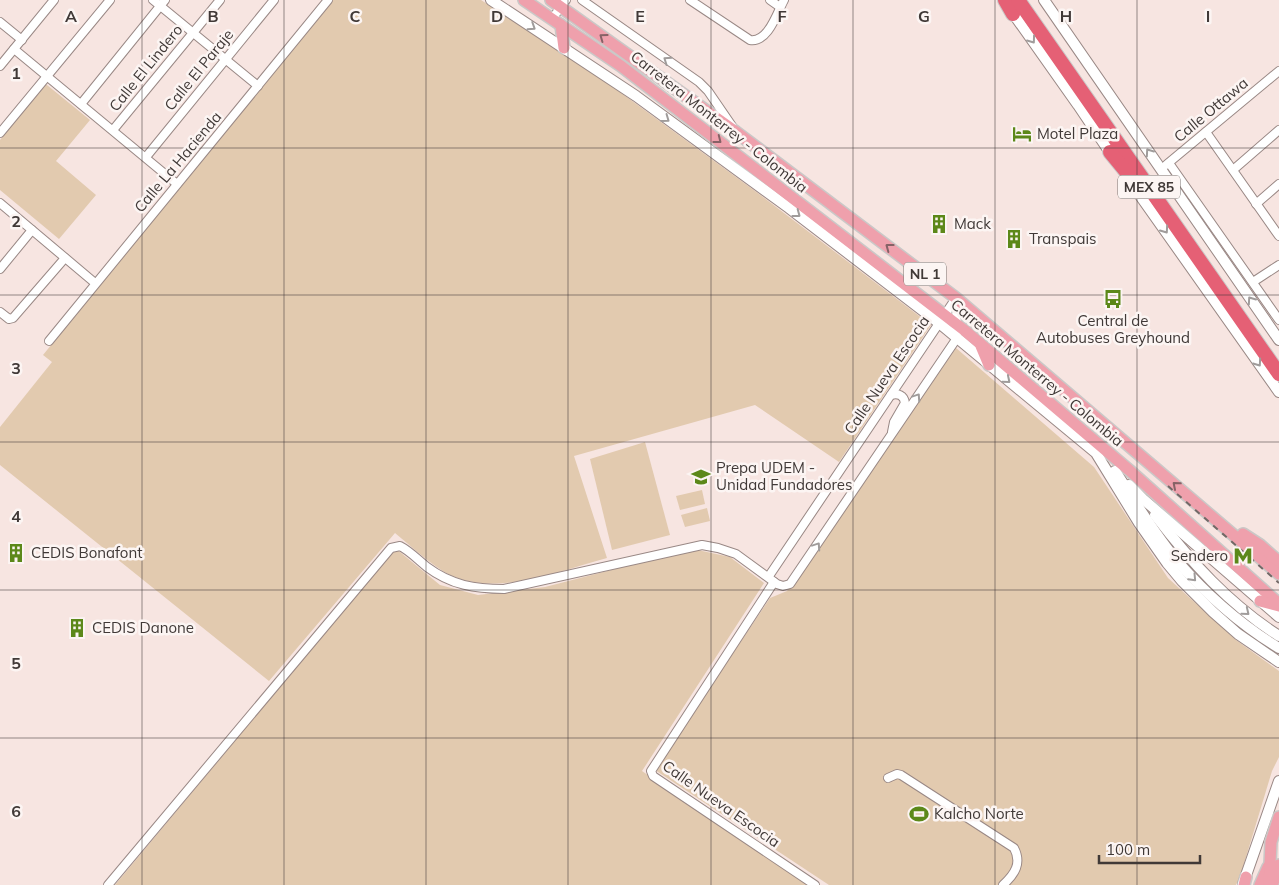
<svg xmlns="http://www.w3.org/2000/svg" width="1279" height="885" font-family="Mulish,sans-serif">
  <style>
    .green { fill: #e2caaf }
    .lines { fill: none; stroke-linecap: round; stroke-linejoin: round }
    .street-casing { stroke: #998885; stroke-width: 10 }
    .secondary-casing { stroke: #998885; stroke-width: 12 }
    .primary-casing { stroke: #cac8c7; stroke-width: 14 }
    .highway-casing { stroke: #cac8c7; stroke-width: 16 }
    .street { stroke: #fff; stroke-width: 8 }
    .secondary { stroke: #fff; stroke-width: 10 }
    .primary { stroke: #efa0ac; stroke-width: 11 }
    .highway { stroke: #e56075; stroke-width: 14 }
    .rail { stroke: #726866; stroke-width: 2; stroke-dasharray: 6 6; stroke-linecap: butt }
    .oneway { stroke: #a09c9b }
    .oneway2 { stroke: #866266 }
    .grid { fill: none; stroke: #403937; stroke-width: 1; stroke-opacity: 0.55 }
    .labels { text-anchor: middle; stroke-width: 5; stroke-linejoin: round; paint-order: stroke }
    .shield { fill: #fcf5f3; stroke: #78716f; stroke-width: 1 }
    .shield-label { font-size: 14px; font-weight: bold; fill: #403937 }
    .street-label { font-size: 15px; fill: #403937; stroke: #fcf5f3 }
    .poi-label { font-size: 15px; fill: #403937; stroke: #fcf5f3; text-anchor: start }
    .grid-label { font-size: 16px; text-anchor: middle; font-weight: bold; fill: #403937; stroke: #fcf5f3; stroke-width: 5; stroke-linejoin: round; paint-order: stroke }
  </style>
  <rect width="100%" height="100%" fill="#f7e5e1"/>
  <g class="green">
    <path d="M333,0H481L609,84L755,191L931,325L839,462L755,405L574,456L607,558C559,571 499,597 450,575C432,566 411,546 395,533L269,681L0,465V427L52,362L43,355Z"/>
    <polygon points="45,85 47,85 90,120 56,161 96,195 59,239 0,190 0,140"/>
    <polygon points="956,348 1094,467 1168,578 1236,640 1279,671 1279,757 1272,771 1240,877 1236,885 829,885 655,770 770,598 787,591"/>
    <polygon points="645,442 670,535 612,550 590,459"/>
    <polygon points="702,490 705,504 680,510 676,496"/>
    <polygon points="707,508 710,521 685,527 681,515"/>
    <polygon points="395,548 440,585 478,595 545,587 693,549 730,557 764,583 642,771 808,885 115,885"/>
  </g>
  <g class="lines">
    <g class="street-casing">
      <g id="street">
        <polyline points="153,0 258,86"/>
        <polyline points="582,0 699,82 708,91 732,126"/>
        <path d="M690,0L750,40C768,43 777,13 784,0"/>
        <polyline points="770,0 780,7"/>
        <polyline points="552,19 566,0"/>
        <polyline points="0,22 22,40"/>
        <polyline points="14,49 177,184"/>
        <polyline points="0,66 54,0"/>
        <polyline points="81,104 165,0"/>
        <polyline points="113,130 220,0"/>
        <polyline points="1206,132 1279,236"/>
        <polyline points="0,133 110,0"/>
        <polyline points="146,157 274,0"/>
        <polyline points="1169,163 1279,320"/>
        <polyline points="1166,165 1279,71"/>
        <polyline points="1233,170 1279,130"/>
        <polyline points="0,203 95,283"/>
        <polyline points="1256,204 1279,184"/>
        <polyline points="0,269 32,230"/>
        <polyline points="1253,282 1279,265"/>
        <polyline points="0,312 9,319 13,318 65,258"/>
        <polyline points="49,341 328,0"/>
        <path d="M891,395C898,393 904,395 905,403L894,422L892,432"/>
        <polyline points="769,576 956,298"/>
        <polyline points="774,582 651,771 653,776 815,885"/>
        <path d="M888,778L897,774L901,775L1014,848C1022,863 1015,874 1003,885"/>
        <path d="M108,885L391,548L400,546C410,551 418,560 427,567C451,585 475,589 504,589L702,545L718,548L736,554L777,584L783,586L790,584L957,338L956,298"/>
      </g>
    </g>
    <g class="secondary-casing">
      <g id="secondary">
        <polyline points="491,0 636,96 789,208 939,323 1096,453 1139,523 1167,563 1182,581 1213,612 1238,634 1279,662"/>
        <polyline points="1044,0 1279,340"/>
        <polyline points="1010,9 1078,105 1113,157"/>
        <polyline points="1127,177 1279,392"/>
        <path d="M1115,471C1135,501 1154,534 1178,562C1207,595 1241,625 1279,648"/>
        <polyline points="1129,485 1143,499 1279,617"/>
        <path d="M1155,515C1191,562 1229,604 1279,636"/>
        <polyline points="1243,884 1279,781"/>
      </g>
    </g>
    <g class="primary-casing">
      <g id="primary">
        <polyline points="524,0 621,66 964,330 1129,470 1279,604"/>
        <polyline points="551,0 736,132 956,298 1279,574"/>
        <polyline points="561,25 564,48"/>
        <polyline points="981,346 989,365"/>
        <polyline points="1243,534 1260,545 1279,562"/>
        <polyline points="1260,601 1279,606"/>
        <polyline points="1273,883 1279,865"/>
        <polyline points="1244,885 1246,877"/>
        <polyline points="1260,885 1268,867"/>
        <polyline points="1269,885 1271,842 1279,817"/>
      </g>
    </g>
    <g class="highway-casing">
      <g id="highway">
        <polyline points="1005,0 1013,14"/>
        <polyline points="1018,0 1279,374"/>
        <polyline points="1110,152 1133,180"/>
      </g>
    </g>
    <use href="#street" class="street"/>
    <use href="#secondary" class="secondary"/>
    <use href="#primary" class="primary"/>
    <use href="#highway" class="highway"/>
    <polyline class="rail" points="1168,486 1279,583"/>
  </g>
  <defs><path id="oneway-chevron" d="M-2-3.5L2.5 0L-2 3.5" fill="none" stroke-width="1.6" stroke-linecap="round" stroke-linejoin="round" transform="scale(1.25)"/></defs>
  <g class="oneway">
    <use href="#oneway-chevron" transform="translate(532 27) rotate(33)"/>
    <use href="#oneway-chevron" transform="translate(1032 40) rotate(54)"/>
    <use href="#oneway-chevron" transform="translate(667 60) rotate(-145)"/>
    <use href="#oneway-chevron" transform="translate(666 119) rotate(36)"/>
    <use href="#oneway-chevron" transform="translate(1149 152) rotate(-125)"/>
    <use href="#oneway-chevron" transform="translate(797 214) rotate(37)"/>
    <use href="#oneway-chevron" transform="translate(1165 230) rotate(55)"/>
    <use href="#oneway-chevron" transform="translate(1251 300) rotate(-125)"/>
    <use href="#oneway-chevron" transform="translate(1258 363) rotate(55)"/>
    <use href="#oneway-chevron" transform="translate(1007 380) rotate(40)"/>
    <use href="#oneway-chevron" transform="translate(917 397) rotate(-56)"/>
    <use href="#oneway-chevron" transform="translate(817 546) rotate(-56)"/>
    <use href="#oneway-chevron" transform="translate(1193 578) rotate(47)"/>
    <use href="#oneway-chevron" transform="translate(1246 612) rotate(39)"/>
  </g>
  <g class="oneway2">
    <use href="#oneway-chevron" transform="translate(603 37) rotate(-144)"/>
    <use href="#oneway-chevron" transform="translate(718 140) rotate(38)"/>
    <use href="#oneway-chevron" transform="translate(889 247) rotate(-143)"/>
    <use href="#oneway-chevron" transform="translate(1176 485) rotate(-139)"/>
  </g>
  <path class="grid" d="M142,0V885M284,0V885M426,0V885M568,0V885M711,0V885M853,0V885M995,0V885M1137,0V885M0,148H1279M0,295H1279M0,442H1279M0,590H1279M0,738H1279"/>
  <defs>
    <g id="hotel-bare" transform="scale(1.5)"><path d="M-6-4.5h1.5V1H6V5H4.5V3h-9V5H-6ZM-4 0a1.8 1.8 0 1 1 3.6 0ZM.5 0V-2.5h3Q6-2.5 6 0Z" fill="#5c8819" stroke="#fcf5f3" stroke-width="2.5" paint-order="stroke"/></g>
    <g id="building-bare" transform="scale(1.5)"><path d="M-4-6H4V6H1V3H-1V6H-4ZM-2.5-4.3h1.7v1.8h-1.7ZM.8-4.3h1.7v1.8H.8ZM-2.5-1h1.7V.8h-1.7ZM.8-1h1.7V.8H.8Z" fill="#5c8819" stroke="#fcf5f3" stroke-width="2.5" paint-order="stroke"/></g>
    <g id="bus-bare" transform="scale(1.5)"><path d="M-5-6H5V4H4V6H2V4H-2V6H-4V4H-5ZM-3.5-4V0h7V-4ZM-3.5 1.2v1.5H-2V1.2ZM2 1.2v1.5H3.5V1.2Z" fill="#5c8819" stroke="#fcf5f3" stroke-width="2.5" paint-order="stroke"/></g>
    <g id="university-bare" transform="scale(1.5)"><path d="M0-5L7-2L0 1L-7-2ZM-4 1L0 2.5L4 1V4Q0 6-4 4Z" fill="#5c8819" stroke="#fcf5f3" stroke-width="2.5" paint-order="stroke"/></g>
    <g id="metro-bare" transform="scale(1.5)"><path d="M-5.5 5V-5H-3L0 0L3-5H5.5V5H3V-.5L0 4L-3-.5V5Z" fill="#5c8819" stroke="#fcf5f3" stroke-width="2.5" paint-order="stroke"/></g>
    <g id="stadium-bare" transform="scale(1.5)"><path d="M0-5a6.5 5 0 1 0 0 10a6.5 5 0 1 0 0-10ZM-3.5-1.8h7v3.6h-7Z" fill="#5c8819" stroke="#fcf5f3" stroke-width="2.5" paint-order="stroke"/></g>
  </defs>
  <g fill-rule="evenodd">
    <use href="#hotel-bare" x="1022" y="134"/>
    <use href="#building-bare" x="939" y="224"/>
    <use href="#building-bare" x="1014" y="239"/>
    <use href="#bus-bare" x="1113" y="299"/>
    <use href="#university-bare" x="701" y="477"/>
    <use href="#building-bare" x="16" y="553"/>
    <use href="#metro-bare" x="1243" y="556"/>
    <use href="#building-bare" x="77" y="628"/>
    <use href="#stadium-bare" x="919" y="814"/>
  </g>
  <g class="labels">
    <g class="shield">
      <rect x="1118" y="175.5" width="62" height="23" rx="4"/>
      <rect x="904" y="262.5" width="42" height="23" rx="4"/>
    </g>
    <g class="shield-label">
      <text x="1149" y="192">MEX 85</text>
      <text x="925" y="279">NL 1</text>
    </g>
    <g class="street-label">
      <text transform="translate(146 68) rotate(-51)" y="5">Calle El Lindero</text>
      <text transform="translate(199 70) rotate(-51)" y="5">Calle El Paraje</text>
      <text transform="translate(1211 110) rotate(-40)" y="5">Calle Ottawa</text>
      <text transform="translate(719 122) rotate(38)" y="5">Carretera Monterrey - Colombia</text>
      <text transform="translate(178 162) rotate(-50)" y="5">Calle La Hacienda</text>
      <text transform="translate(1037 373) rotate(40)" y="5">Carretera Monterrey - Colombia</text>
      <text transform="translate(887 375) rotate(-56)" y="5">Calle Nueva Escocia</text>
      <text transform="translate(721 804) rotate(35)" y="5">Calle Nueva Escocia</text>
    </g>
    <g class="poi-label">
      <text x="1037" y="139">Motel Plaza</text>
      <text x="954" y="229">Mack</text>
      <text x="1029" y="244">Transpais</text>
      <text x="1113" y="326" text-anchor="middle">Central de<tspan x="1113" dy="17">Autobuses Greyhound</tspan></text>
      <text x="716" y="473">Prepa UDEM -<tspan x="716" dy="17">Unidad Fundadores</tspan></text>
      <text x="31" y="558">CEDIS Bonafont</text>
      <text x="1228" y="561" text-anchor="end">Sendero</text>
      <text x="92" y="633">CEDIS Danone</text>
      <text x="934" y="819">Kalcho Norte</text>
    </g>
  </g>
  <g class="grid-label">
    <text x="71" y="22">A</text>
    <text x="213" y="22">B</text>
    <text x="355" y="22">C</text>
    <text x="497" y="22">D</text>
    <text x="640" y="22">E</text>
    <text x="782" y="22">F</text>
    <text x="924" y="22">G</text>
    <text x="1066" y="22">H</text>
    <text x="1208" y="22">I</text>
    <text x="16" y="79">1</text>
    <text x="16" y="227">2</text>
    <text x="16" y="374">3</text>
    <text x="16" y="522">4</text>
    <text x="16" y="669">5</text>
    <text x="16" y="817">6</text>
  </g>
  <path d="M1099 855v8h101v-8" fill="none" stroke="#403937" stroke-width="2.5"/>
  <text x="1106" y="855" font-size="15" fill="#403937" stroke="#fcf5f3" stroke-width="4" paint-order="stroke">100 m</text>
</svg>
